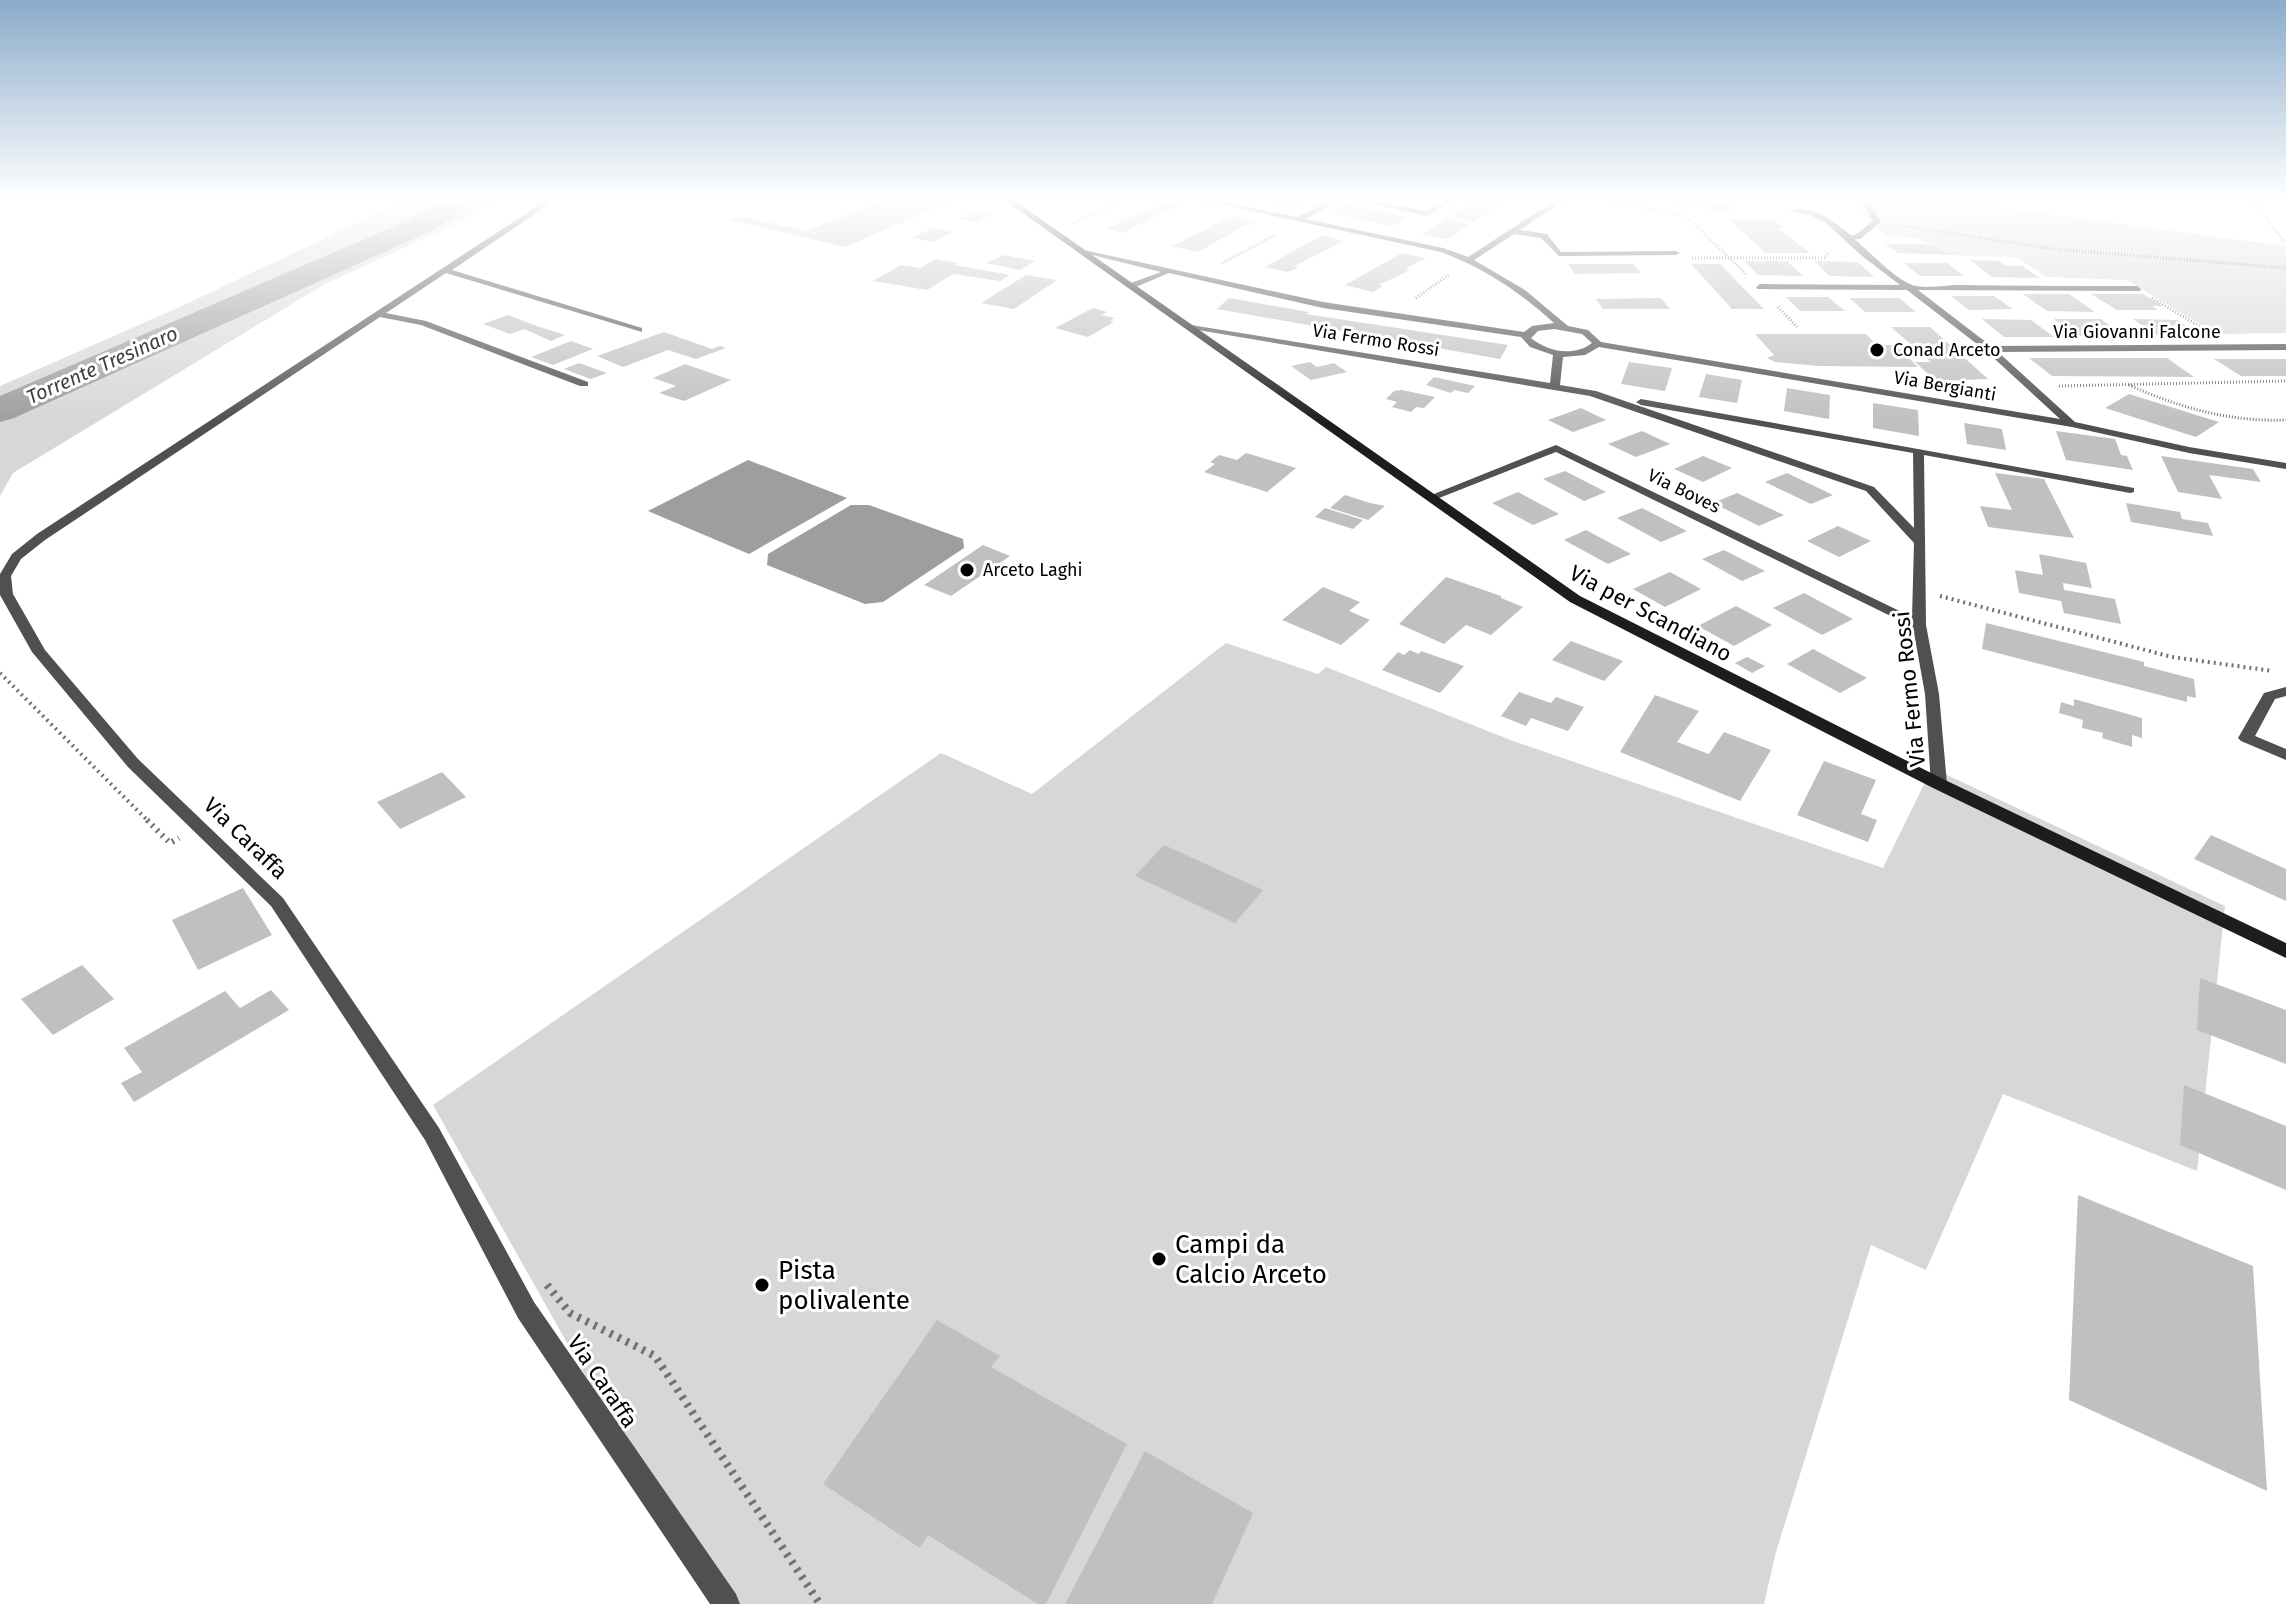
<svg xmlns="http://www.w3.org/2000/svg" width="2286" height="1604" font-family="'Fira Sans',sans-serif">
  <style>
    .green { fill: #d7d7d7 }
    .water { fill: #9e9e9e }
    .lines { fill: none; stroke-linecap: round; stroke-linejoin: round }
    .river { fill: #9e9e9e; fill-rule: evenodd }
    .building { fill: #c0c0c0 }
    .path-far3 { stroke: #727272; stroke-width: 3; stroke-dasharray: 1 2; stroke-linecap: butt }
    .path-far2 { stroke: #727272; stroke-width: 4; stroke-dasharray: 2 4; stroke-linecap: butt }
    .path-far1 { stroke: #727272; stroke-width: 6; stroke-dasharray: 2 5; stroke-linecap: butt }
    .path { stroke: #727272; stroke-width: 8; stroke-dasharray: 3 6; stroke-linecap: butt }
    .lane { fill: #505050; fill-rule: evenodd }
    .street { fill: #505050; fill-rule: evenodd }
    .secondary { fill: #1d1d1d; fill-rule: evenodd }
    .poi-dot { fill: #000; stroke: #fff; stroke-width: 3 }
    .labels { text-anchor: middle; stroke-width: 6; stroke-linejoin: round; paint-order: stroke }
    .far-street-label { font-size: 18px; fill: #000; stroke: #fff }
    .far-poi-label { font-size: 18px; fill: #000; stroke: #fff; text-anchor: start }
    .far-water-label { font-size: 20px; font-style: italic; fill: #3f3f3f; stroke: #fff }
    .street-label { font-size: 22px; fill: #000; stroke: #fff }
    .near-poi-label { font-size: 26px; fill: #000; stroke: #fff; text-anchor: start }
  </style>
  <rect width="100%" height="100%" fill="#fff"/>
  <g class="green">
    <polygon points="407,199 500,199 456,224 325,284 13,473 0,496 0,386 182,306"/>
    <polygon points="1852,199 1935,199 2286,246 2286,333 2216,334 2127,280 2047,277 2016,257 1946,255 1917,238 1885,235 1856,209"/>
    <polygon points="1226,643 1318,674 1326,667 1513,741 1883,868 1932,768 2225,906 2197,1171 2003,1094 1926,1270 1871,1245 1776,1552 1764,1604 714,1604 433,1105 941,753 1032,794"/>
  </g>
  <g class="water">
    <polygon points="748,460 847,498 749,554 648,511"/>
    <polygon points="851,505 869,505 963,539 964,548 883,602 865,604 767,565 768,554"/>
  </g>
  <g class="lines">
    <polygon class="river" points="444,199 478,199 474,205 427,233 14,418 0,422 0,396 407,221"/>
  </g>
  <g class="building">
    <polygon points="885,199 951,201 845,247 730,220 741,216 807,231"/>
    <polygon points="1270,199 1308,199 1292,207 1265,201"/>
    <polygon points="1478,199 1509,199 1473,222 1450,217"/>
    <polygon points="1656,199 1697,199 1735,206 1727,213"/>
    <polygon points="1165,202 1181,205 1122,233 1106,229"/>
    <polygon points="1346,204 1407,217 1392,226 1331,213"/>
    <polygon points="975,211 992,214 976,222 958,219"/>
    <polygon points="1232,216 1258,222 1242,227 1198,252 1172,246"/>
    <polygon points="1446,219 1471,224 1448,239 1422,234"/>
    <polygon points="1729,219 1774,219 1784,228 1778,228 1810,253 1765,253"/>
    <polygon points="932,228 953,232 933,242 911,238"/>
    <polygon points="1322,235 1344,241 1294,266 1299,267 1288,272 1265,267"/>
    <polygon points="1885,244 1921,244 1937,247 1948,255 1898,253"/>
    <polygon points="1402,253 1426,258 1405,269 1410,270 1379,285 1383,286 1373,292 1345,285"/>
    <polygon points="1004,255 1035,261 1020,270 986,263"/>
    <polygon points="935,259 958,263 954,265 1010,275 1000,281 953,274 927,290 873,281 901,265 920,268"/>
    <polygon points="1970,260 1999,261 2005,265 2022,266 2040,278 1992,277"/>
    <polygon points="1744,261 1787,261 1803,276 1758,275"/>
    <polygon points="1815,261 1858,262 1874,277 1829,276"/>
    <polygon points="1904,263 1947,263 1964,276 1920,276"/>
    <polygon points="1568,264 1633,264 1641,273 1575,274"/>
    <polygon points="1691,264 1720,264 1764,309 1732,309"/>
    <polygon points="1026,275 1057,280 1014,309 981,303"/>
    <polygon points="2023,294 2069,294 2095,312 2047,311"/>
    <polygon points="2091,294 2143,294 2163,306 2152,306 2158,310 2117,310"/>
    <polygon points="1951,296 1994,296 2013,309 1969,310"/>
    <polygon points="1786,297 1828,297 1845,311 1800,311"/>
    <polygon points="1229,298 1309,312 1306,314 1508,345 1500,359 1217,309"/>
    <polygon points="1661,298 1670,309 1603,309 1596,299"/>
    <polygon points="1849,298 1899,298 1916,312 1865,312"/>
    <polygon points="1093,308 1107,312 1101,315 1115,318 1110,321 1114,322 1088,337 1055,328"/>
    <polygon points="508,315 534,325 565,335 551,341 524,329 510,334 483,324"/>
    <polygon points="1982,319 2031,320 2054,337 2004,337"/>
    <polygon points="2054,319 2101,319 2124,337 2077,336"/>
    <polygon points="2133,319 2177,320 2201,335 2155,335"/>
    <polygon points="1891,327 1930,327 1988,379 1936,381 1915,362 1931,362"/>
    <polygon points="664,332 712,349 720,346 726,348 696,359 668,350 623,367 597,356"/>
    <polygon points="1755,334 1866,334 1877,345 1895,345 1918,367 1819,366 1775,362 1767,358 1774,355"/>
    <polygon points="571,341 593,349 553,365 531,357"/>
    <polygon points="2029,358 2167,358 2194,377 2052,376"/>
    <polygon points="2214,359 2286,359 2286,376 2241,376"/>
    <polygon points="1310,362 1317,367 1334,363 1347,372 1311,380 1291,366"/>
    <polygon points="1629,362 1672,368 1665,391 1621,384"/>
    <polygon points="579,363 607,373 591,379 564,369"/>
    <polygon points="685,364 731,380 684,401 659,393 676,386 653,378"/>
    <polygon points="1706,374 1742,380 1737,403 1699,397"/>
    <polygon points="1434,377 1475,386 1468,393 1454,390 1451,393 1426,385"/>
    <polygon points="1787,388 1830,395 1829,419 1784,411"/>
    <polygon points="1402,390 1435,397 1424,408 1416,407 1411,412 1392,407 1397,402 1386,399 1394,391"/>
    <polygon points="2129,394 2219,422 2196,437 2105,408"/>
    <polygon points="1873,403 1918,410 1919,436 1873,428"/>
    <polygon points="1581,408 1606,420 1573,432 1548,420"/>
    <polygon points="1964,423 2002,429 2006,450 1967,444"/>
    <polygon points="1642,431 1670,444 1636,457 1608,444"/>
    <polygon points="2056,431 2115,439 2121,455 2127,456 2133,470 2066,460"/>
    <polygon points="1246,453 1283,464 1296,468 1267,492 1204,472 1215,464 1210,462 1219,455 1237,460"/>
    <polygon points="1703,456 1732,468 1703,482 1674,469"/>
    <polygon points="2161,456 2253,469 2261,482 2209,475 2222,499 2178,492"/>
    <polygon points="1565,471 1606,492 1584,501 1543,479"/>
    <polygon points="1787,473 1833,495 1811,504 1765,482"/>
    <polygon points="1995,473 2044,479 2074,538 1988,527 1980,506 2012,510"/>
    <polygon points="1518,492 1559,514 1533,525 1492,503"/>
    <polygon points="1737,493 1784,515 1759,526 1713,503"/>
    <polygon points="1345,495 1370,503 1385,506 1368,520 1330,508"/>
    <polygon points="2126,503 2180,512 2182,519 2208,523 2213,536 2131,522"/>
    <polygon points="1325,508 1363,520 1353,529 1315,517"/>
    <polygon points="1642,508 1687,531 1661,542 1617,518"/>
    <polygon points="1838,526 1871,541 1839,557 1807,541"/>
    <polygon points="1586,530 1631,554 1608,564 1564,540"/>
    <polygon points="983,545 1010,556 951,596 924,585"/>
    <polygon points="1724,550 1765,571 1742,581 1702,559"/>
    <polygon points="2039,554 2086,563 2092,588 2063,583 2064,590 2115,599 2121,624 2064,613 2061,601 2019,593 2015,570 2043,575"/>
    <polygon points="1670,572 1701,589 1665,607 1633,589"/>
    <polygon points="1446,577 1501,596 1501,598 1523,607 1491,635 1466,625 1444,644 1399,624"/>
    <polygon points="1323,587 1360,602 1349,611 1370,620 1341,645 1282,620"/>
    <polygon points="1804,593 1853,619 1822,635 1773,608"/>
    <polygon points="1736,606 1772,625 1734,646 1698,626"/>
    <polygon points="1986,623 2144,662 2144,666 2194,679 2196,698 2187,696 2187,702 1982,649"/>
    <polygon points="1571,641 1623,661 1604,681 1552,660"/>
    <polygon points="1813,649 1867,678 1840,693 1787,664"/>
    <polygon points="1410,650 1419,654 1421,651 1464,666 1440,693 1382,670 1398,652 1404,655"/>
    <polygon points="1747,657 1765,666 1752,673 1735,663"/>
    <polygon points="1519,692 1551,703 1556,697 1584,707 1568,731 1531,718 1526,726 1501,716"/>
    <polygon points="1655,695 1699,711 1677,742 1709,754 1724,732 1771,750 1740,801 1620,752"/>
    <polygon points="2074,699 2142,718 2142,738 2132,735 2132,747 2102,738 2103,733 2082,728 2083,720 2059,713 2061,702 2074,706"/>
    <polygon points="1824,761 1876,780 1861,814 1877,820 1868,842 1797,815"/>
    <polygon points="442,772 466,797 400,829 377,802"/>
    <polygon points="2211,835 2286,869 2286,901 2194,859"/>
    <polygon points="1164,845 1263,890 1235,923 1135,876"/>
    <polygon points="243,888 272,935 198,970 172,920"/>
    <polygon points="82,965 114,999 53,1035 21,999"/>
    <polygon points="2200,978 2286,1010 2286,1064 2197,1030"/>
    <polygon points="271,990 289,1010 134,1102 121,1083 142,1072 124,1048 225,991 240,1008"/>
    <polygon points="2184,1085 2286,1126 2286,1190 2180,1145"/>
    <polygon points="2078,1195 2253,1266 2267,1491 2069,1400"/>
    <polygon points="937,1320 1000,1356 991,1367 1127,1444 1046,1604 1038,1604 928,1535 920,1548 823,1484"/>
    <polygon points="1145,1451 1253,1513 1212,1604 1065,1604"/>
  </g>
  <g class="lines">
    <g class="path-far3">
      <polyline points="1596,199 1686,216 1746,274"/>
      <polyline points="2251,199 2286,244"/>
      <polyline points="1073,223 1127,199"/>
      <polyline points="1898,225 2053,249 2286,268"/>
      <polyline points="1692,258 1825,258 1829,252"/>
      <polyline points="1222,263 1277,234"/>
      <polyline points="1416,298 1450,274"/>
      <polyline points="2152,298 2202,328"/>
      <polyline points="1778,307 1797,327"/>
      <path d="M2129,385C2180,408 2230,422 2286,420"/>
      <polyline points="2059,386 2286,381"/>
    </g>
    <g class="path-far2">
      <polyline points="1940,596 2172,657 2273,671"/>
      <polyline points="0,673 149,822"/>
    </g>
    <polyline class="path-far1" points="147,820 170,843 179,838"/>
    <polyline class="path" points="547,1285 570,1313 655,1356 820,1604"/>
    <polygon class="lane" points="1859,199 1867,199 1881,222 1860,239 1845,240 1845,236 1855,235 1873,221"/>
    <g class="street">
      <polygon points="548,199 557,199 452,270 642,328 642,332 446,273 386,313 426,321 588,382 588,386 580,386 421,325 380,317 45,540 21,559 11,576 13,594 45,650 138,759 283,898 439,1128 534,1302 736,1594 740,1604 710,1604 518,1318 425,1140 271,906 128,767 32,652 0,595 0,574 12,554 37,534"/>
      <path d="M1195,199H1209L1297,217L1332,199H1341L1306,219L1443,248L1468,257L1557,199H1566L1520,230L1547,234L1561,252L1676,251L1680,253L1676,255L1559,256L1541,238L1514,234L1474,260L1525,290L1568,326L1588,330L1601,342L2060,419L1986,351L1907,290L1757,289L1756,287L1760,284L1900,285L1862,256L1826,223L1812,216L1789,211C1829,195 1876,270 1910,284C1922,290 1945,285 1959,285C2018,286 2078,286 2137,286L2141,289L2140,291L1918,290L1991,346L2286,344V350L1998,352L2075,422L2189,447L2286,463V469L2189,453L2072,427L1599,347L1585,355L1563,357L1560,385L1596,391L1874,487L1914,528L1913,453L1641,405L1636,402L1641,399L2134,488V492L2130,493L1924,455L1926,625L1939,694L1947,784L1939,789L1931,784L1925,694L1913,627L1556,452L1434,500L1424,498L1556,445L1912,617L1914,543L1866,491L1590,396L1186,328L1191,325L1550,383L1553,355L1530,347L1521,337L1323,308L1169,273L1131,289L1127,286L1128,284L1161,272L1080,252L1084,250L1323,302L1524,332L1532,326L1554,323C1520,292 1484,268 1441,252ZM1554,329L1582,334L1592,343C1574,357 1548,352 1531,338L1538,331Z"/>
      <polygon points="1348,199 1363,199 1426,211 1446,199 1455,199 1427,216"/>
      <polygon points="2286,687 2286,696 2275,699 2255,736 2286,749 2286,760 2241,741 2238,738 2264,693"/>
    </g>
    <polygon class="secondary" points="1003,199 1012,199 1580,596 1945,780 2286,943 2286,958 1933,788 1570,602"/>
  </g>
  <linearGradient id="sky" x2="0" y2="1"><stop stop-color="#8aabca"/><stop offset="0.47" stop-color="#fff"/><stop offset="1" stop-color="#fff" stop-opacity="0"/></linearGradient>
  <rect width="2286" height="423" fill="url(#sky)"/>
  <g class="poi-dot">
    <circle cx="1877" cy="350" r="8"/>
    <circle cx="967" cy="570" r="8"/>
    <circle cx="1159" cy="1259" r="8"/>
    <circle cx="762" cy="1285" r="8"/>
  </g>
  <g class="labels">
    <g class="far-street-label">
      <text x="2137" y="338">Via Giovanni Falcone</text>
      <text transform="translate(1376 340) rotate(9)" y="6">Via Fermo Rossi</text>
      <text transform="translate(1945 386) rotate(10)" y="6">Via Bergianti</text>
      <text transform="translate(1684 491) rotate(26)" y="6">Via Boves</text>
    </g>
    <g class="far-poi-label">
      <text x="1893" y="356">Conad Arceto</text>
      <text x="983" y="576">Arceto Laghi</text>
    </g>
    <g class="far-water-label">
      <text transform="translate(102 365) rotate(-24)" y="7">Torrente Tresinaro</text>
    </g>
    <g class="street-label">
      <text transform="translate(1651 613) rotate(28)" y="8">Via per Scandiano</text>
      <text transform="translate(1909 689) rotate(-96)" y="8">Via Fermo Rossi</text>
      <text transform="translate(246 838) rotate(44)" y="8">Via Caraffa</text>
      <text transform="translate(603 1381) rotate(56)" y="8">Via Caraffa</text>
    </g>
    <g class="near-poi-label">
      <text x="1175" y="1253">Campi da<tspan x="1175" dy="30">Calcio Arceto</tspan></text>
      <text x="778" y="1279">Pista<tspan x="778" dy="30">polivalente</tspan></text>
    </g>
  </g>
</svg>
